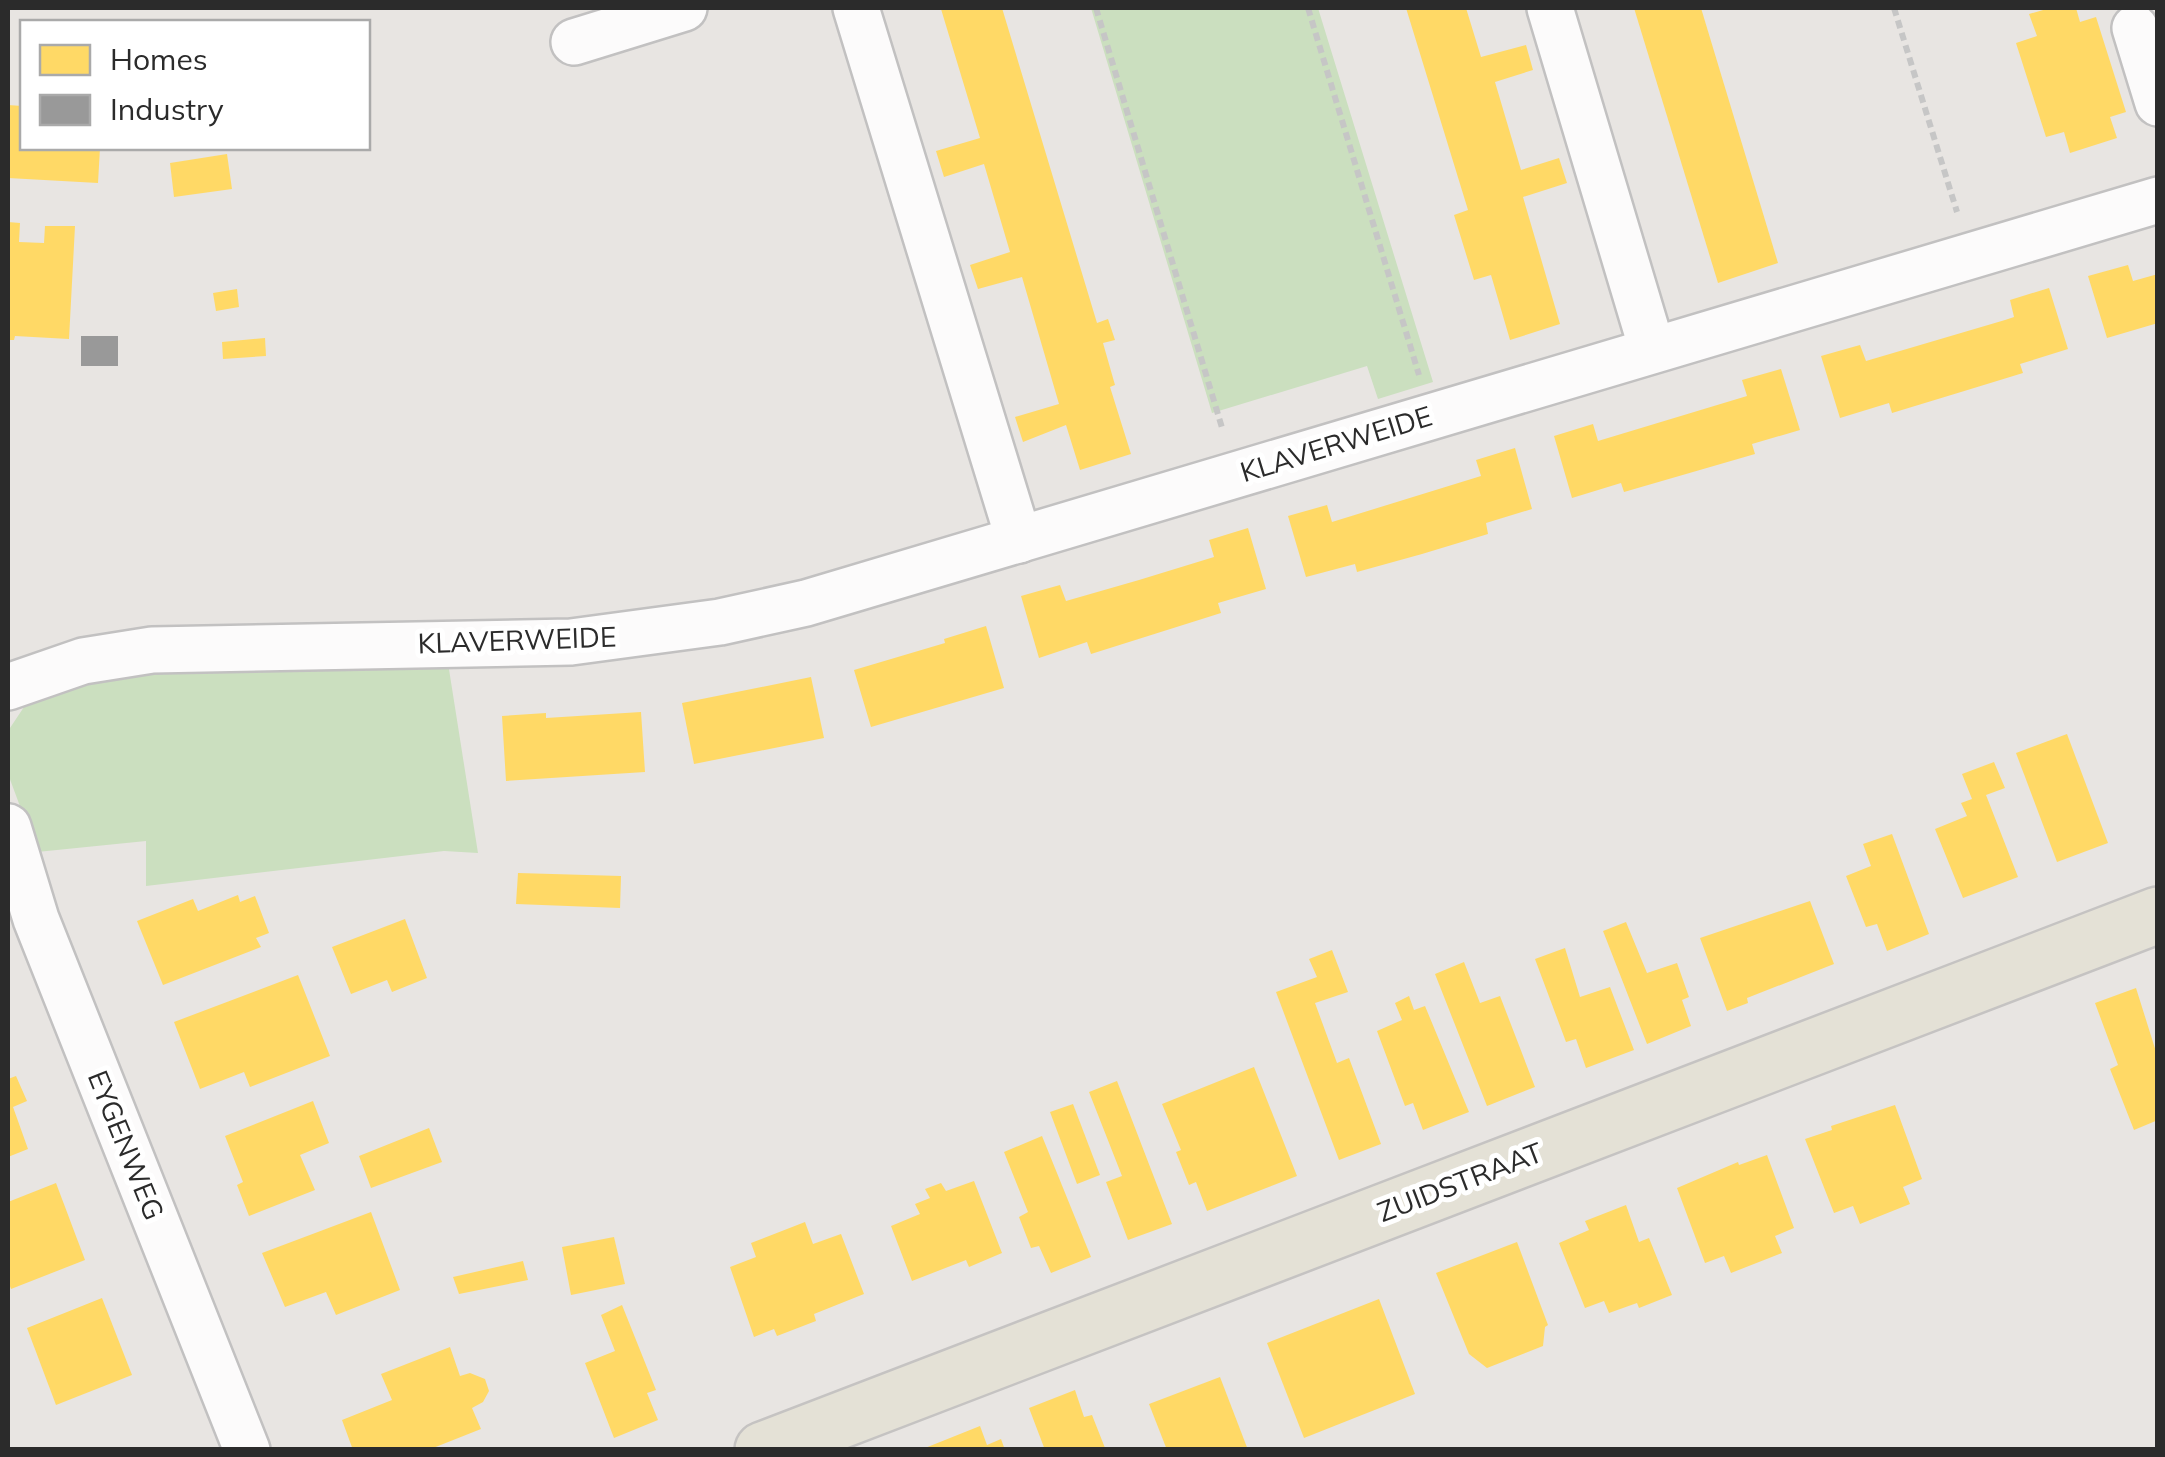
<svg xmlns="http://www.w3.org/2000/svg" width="2165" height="1457" font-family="Mulish,sans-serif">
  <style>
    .green { fill: #cbdfbf }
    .homes { fill: #ffd966 }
    .industry { fill: #999 }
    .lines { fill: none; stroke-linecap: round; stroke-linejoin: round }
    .minor-casing { stroke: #c2c1c1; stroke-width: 50 }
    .primary-casing { stroke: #c5c3c2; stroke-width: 60 }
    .path { stroke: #c6c6c6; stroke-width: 6; stroke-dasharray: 8 5; stroke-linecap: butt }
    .minor { stroke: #fcfbfb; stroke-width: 45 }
    .primary { stroke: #e4e1d6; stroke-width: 55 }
    .labels { text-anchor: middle; stroke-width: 10; stroke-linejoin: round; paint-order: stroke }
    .street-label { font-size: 28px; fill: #2b2b2b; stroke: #fff }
  </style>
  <rect width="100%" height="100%" fill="#e8e5e2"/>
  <g class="green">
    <polygon points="1091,8 1318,8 1433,382 1378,399 1367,366 1212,413"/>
    <polygon points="448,663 478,853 444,851 146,886 146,841 37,852 8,774 8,731 26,704 74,684 138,671"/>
  </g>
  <g class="homes">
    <polygon points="946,8 1002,8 1097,323 1108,319 1115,340 1103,343 1115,385 1110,387 1131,454 1080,470 1066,425 1023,442 1015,417 1059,404 1022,277 978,289 970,265 1010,252 984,164 944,177 936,151 980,138 941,9"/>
    <polygon points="1406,8 1466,8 1481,57 1526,45 1533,70 1495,82 1521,170 1559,158 1567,183 1523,197 1560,324 1510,340 1491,275 1474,280 1454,215 1468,210"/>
    <polygon points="1634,8 1701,8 1778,263 1718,283"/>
    <polygon points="2050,8 2076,8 2080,22 2096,17 2126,112 2110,117 2117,138 2070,153 2064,132 2046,137 2016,43 2037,36 2029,14"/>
    <polygon points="8,105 22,106 22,148 100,148 98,183 8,178"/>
    <polygon points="227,154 232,189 174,197 170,163"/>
    <polygon points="8,222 20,223 19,242 44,243 45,226 75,226 69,339 15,336 14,340 8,340"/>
    <polygon points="2128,265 2133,281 2158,274 2158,323 2107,338 2088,276"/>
    <polygon points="2049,288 2068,349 2020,364 2023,373 1961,392 1892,413 1889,403 1840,418 1821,356 1860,345 1866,361 2005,320 2014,317 2010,300"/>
    <polygon points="237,289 239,307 216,311 213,293"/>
    <polygon points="265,338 266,356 223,359 222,342"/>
    <polygon points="1781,369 1800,430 1752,444 1755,454 1624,492 1621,483 1572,498 1554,436 1593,424 1598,441 1747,396 1742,380"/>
    <polygon points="1515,448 1532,509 1486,523 1488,534 1422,554 1357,572 1355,564 1306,577 1288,516 1327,505 1332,522 1481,476 1476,460"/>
    <polygon points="1248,528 1266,589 1218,603 1221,613 1091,654 1087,642 1039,658 1021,596 1060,585 1066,601 1139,580 1214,557 1209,540"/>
    <polygon points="986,626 1004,688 871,727 854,670 945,643 944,639"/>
    <polygon points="811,677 824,738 694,764 682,703"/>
    <polygon points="641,712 645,772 506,781 502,716 546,713 546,718"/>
    <polygon points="2067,734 2108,843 2057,862 2016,753"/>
    <polygon points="1994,762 2005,788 1986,795 2018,877 1963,898 1935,829 1967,816 1961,803 1972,799 1962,774"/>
    <polygon points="1892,834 1929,934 1887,951 1877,924 1866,927 1846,876 1871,866 1863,844"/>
    <polygon points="518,873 621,876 620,908 516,904"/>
    <polygon points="238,895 240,902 255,896 269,933 256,938 261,947 163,985 137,921 193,899 198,911"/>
    <polygon points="1810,901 1834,964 1747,998 1748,1003 1727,1011 1700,938"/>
    <polygon points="405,919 427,978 392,992 387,980 351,994 332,947"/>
    <polygon points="1626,922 1647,973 1677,963 1689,997 1682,1000 1691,1026 1647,1044 1603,931"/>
    <polygon points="1565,948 1580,997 1610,987 1634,1050 1586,1068 1576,1039 1566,1042 1535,959"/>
    <polygon points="1332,950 1348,992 1315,1003 1337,1063 1349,1058 1381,1144 1339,1160 1276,992 1317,977 1309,959"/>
    <polygon points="1464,962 1480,1003 1500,996 1535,1087 1487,1106 1435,974"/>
    <polygon points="298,975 330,1056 250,1087 244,1072 200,1089 174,1022"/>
    <polygon points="2136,988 2158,1058 2158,1120 2134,1130 2110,1069 2118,1065 2095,1003"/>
    <polygon points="1409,996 1414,1010 1425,1006 1469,1112 1423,1130 1413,1103 1405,1106 1377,1031 1402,1020 1395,1003"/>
    <polygon points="1254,1067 1297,1176 1207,1211 1196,1182 1189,1185 1176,1152 1181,1150 1162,1104"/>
    <polygon points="16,1076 27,1101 13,1107 28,1149 8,1157 8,1079"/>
    <polygon points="1117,1081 1172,1224 1128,1240 1106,1182 1122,1176 1089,1092"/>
    <polygon points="313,1101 329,1143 300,1155 315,1190 249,1216 237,1185 243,1182 225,1136"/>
    <polygon points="1073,1104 1100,1175 1077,1184 1050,1112"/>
    <polygon points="1895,1105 1922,1179 1903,1187 1910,1204 1860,1224 1853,1206 1834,1213 1805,1139 1832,1130 1831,1126"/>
    <polygon points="429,1128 442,1162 371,1188 359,1156"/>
    <polygon points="1042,1136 1091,1257 1051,1273 1039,1246 1031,1248 1019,1217 1028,1212 1004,1152"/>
    <polygon points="1767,1155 1794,1228 1775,1236 1782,1253 1731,1273 1724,1256 1705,1263 1677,1188 1738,1162 1739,1165"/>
    <polygon points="974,1181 1002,1253 969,1267 966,1260 912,1281 891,1226 920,1214 915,1204 930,1198 925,1189 941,1183 946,1191"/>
    <polygon points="56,1183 85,1260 11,1289 8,1281 8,1202"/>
    <polygon points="1626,1205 1639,1242 1649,1238 1672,1295 1639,1308 1637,1303 1609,1313 1604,1301 1585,1308 1559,1243 1589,1230 1585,1221"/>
    <polygon points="371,1212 400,1290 336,1315 326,1292 285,1307 262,1253"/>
    <polygon points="805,1222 813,1244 841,1234 864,1294 814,1314 816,1321 777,1336 774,1329 754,1337 730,1267 756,1257 751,1243"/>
    <polygon points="614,1237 625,1284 571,1295 562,1247"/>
    <polygon points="1517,1242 1548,1325 1545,1327 1543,1346 1487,1368 1469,1354 1436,1273"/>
    <polygon points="523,1261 528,1280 459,1294 453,1277"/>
    <polygon points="102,1298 132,1375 56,1405 27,1328"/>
    <polygon points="1379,1299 1415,1394 1304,1438 1267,1343"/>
    <polygon points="622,1305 656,1390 647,1393 658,1420 614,1438 585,1363 615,1351 601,1315"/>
    <polygon points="450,1347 460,1376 470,1373 485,1379 489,1391 483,1402 472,1408 481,1429 428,1450 353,1450 342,1420 392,1400 381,1374"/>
    <polygon points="1220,1377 1248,1450 1167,1450 1149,1404"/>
    <polygon points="1075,1390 1084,1417 1092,1415 1105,1448 1045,1450 1029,1408"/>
    <polygon points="980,1426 987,1445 1001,1439 1005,1450 920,1450"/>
  </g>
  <rect class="industry" x="81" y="336" width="37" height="30"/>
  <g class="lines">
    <g class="minor-casing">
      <g id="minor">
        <polyline points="856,8 1019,540"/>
        <polyline points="1550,8 1652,349"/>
        <polyline points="2135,28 2158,103"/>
        <polyline points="574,42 684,8"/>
        <polyline points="8,687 83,661 152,650 571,642 720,622 806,603 2158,200"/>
        <polyline points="8,827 36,919 247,1450"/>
      </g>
    </g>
    <g class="primary-casing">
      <polyline id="primary" points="763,1450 2158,915"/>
    </g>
    <g class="path">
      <polyline points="1096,8 1223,431"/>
      <polyline points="1308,8 1419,375"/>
      <polyline points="1894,8 1957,212"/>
    </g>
    <use href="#minor" class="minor"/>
    <use href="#primary" class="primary"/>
  </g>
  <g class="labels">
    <g class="street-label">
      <text transform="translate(1336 444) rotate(-17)" y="10">KLAVERWEIDE</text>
      <text transform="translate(517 640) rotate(-2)" y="10">KLAVERWEIDE</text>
      <text transform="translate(126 1145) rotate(68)" y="10">EYGENWEG</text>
      <text transform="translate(1460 1182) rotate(-21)" y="10">ZUIDSTRAAT</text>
    </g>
  </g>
  <rect width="2165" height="1457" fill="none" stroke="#2b2b2b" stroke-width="20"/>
  <rect x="20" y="20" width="350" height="130" fill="#ffffff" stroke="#aaaaaa" stroke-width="2.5"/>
  <rect x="40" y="45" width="50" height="30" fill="#ffd966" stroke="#aaaaaa" stroke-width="2.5"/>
  <text x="110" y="70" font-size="30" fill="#2b2b2b">Homes</text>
  <rect x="40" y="95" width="50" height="30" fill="#999999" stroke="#aaaaaa" stroke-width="2.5"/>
  <text x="110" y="120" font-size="30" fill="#2b2b2b">Industry</text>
</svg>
